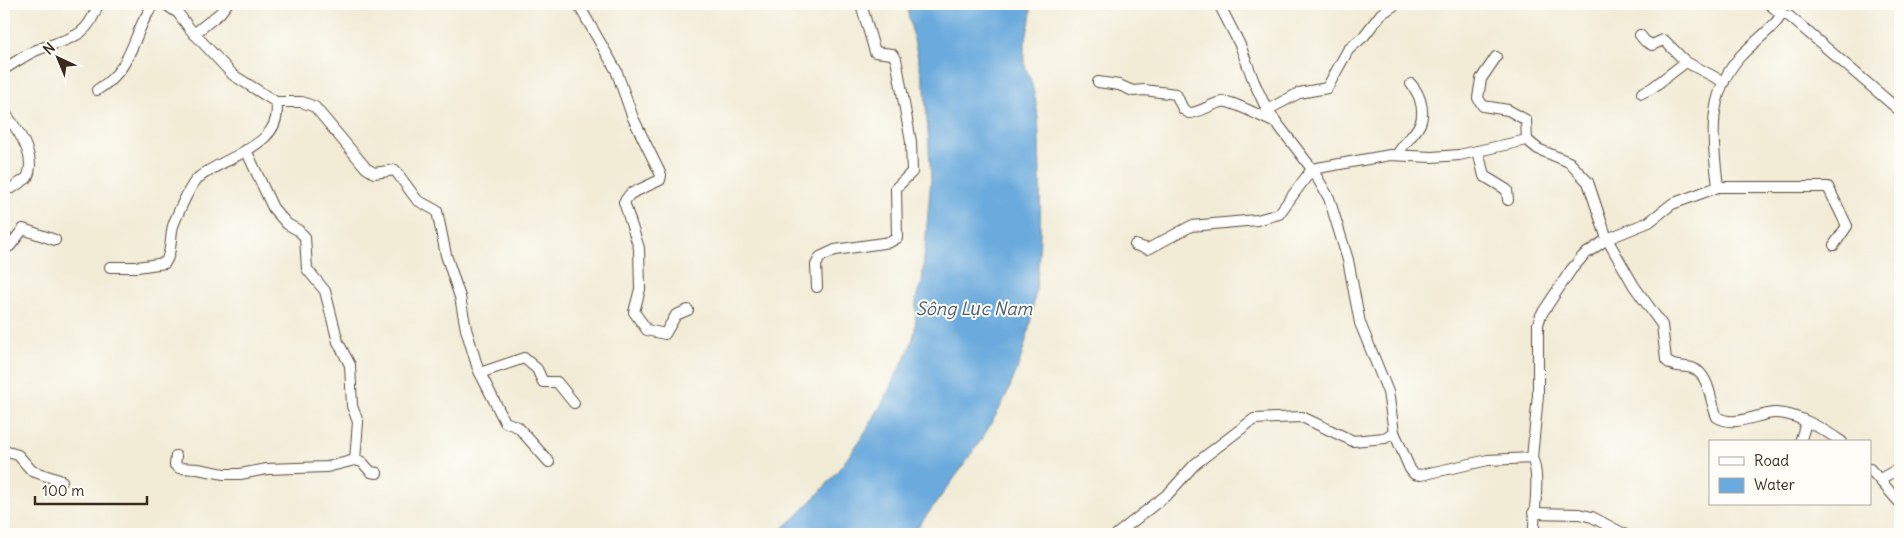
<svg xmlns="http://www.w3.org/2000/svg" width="1904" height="538" font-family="Delius,sans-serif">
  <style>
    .water { fill: #6aaadd; stroke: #526a7e }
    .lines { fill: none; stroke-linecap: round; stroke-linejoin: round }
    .minor-casing { stroke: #56473a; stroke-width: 12 }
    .minor { stroke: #fff; stroke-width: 10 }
    .labels { text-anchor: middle; stroke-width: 4; stroke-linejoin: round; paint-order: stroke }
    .water-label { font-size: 18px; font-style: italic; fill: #4e5d6a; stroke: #fdfcf7 }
  </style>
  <rect width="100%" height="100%" fill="#fdfcf7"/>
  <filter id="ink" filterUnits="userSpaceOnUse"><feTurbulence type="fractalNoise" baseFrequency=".02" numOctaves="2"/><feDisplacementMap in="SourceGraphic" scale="10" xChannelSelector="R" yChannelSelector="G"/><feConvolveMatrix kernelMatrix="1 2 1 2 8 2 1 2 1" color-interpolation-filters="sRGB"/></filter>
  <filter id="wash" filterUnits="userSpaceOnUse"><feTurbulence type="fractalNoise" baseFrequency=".0096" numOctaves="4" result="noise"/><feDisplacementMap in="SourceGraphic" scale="20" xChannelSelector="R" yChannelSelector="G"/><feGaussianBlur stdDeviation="1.12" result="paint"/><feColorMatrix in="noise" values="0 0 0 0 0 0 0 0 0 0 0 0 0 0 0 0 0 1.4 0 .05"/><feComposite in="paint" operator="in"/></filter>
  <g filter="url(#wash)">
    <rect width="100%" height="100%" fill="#f2ecd7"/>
    <path class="water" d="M906,4H1031C1032,23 1024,38 1024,56C1023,65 1030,76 1032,85C1037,103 1039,122 1039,141C1042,229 1044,319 1004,400C980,448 944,491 913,534H776C829,491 869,434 897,373C903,362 910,350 913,338C919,318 911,301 922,283L931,178L925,90Z"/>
  </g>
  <g filter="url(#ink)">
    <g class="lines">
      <g class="minor-casing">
        <g id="minor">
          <polyline points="165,4 178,13 190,29 233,75 276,102 302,102 315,107 366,168 374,173 395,170 417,200 437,211 446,255 460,297 466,329 478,369 505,422 518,427 549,462"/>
          <polyline points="578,4 616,70 633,118 661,175 660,180 630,194 624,202 639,248 640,289 634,312 647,330 665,334 676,315 688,310"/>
          <path d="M1219,4L1240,45L1254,82L1267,110L1312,169L1329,198L1348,260L1360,323L1388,392L1394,432L1410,469L1414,474L1421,475L1488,460L1532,458C1541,477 1533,512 1534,534"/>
          <polyline points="1769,4 1781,14 1789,16 1900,111"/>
          <polyline points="194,34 220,13 227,4"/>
          <polyline points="1640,35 1645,41 1652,45 1663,40 1665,41 1686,62 1724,82"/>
          <polyline points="1496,57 1481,79 1478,98 1483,106 1508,110 1526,120 1527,140"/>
          <path d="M4,69C15,63 26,54 37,50C68,38 87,40 98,4"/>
          <path d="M1098,82L1119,85L1133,91L1144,90L1176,94L1183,109L1189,113C1201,113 1210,104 1222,102C1232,100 1263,118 1276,123"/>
          <path d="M97,90C126,72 129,53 142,24C145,17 150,11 153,4"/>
          <polyline points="1642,93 1652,88 1686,62"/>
          <polyline points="1267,110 1299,93 1327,88 1348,50 1364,36 1381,14 1396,4"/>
          <path d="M4,112C17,128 38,157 27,178L12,188"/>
          <polyline points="246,150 273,208 287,224 298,230 305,237 307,269 325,291 338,342 350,365 352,406 358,422 355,460"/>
          <polyline points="1478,151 1484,176 1507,190 1508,200"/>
          <path d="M1397,155C1403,144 1410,139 1417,129C1427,116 1421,95 1411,84"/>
          <polyline points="1718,187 1828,187 1847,226 1834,245"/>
          <path d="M1135,245L1148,249L1191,226L1257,220L1279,214L1312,169L1390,155L1432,157L1459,155L1527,140L1538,149L1569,162L1588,182L1607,239L1634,286L1662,325L1666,360C1674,369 1683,365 1692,368C1710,374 1710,402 1717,417C1734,428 1757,414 1774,413C1795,412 1825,430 1842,442"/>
          <polyline points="4,248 10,246 23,229 55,240"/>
          <path d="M110,267H137L165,263C172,253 170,237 173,226C177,215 190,185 198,178C226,155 285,146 276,102"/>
          <polyline points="817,287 816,265 820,257 835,250 890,242 897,238 896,188 912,172 911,142 896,59 892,54 875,52 861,4"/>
          <polyline points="480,373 524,358 537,369 543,382 557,382 574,403"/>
          <polyline points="1800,442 1806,423"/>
          <polyline points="4,451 18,455 32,471 62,481"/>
          <polyline points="176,456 175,465 179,468 198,469 224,474 240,474 267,469 327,467 355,460 362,462 371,472 377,473"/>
          <path d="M1532,458L1538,395V324L1541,315L1571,270L1584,255L1607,239L1649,222L1672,204L1718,187C1713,142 1706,97 1738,59C1746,48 1775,27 1779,18C1781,13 1779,9 1782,4"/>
          <polyline points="1870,469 1900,503"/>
          <polyline points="1880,479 1900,468"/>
          <polyline points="1533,513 1579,514 1592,517 1624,534"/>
          <polyline points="1117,534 1169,493 1195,464 1254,419 1302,417 1353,441 1385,438 1394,432"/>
        </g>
      </g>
      <use href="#minor" class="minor"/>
    </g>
  </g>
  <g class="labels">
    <g class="water-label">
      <text x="974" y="315">Sông Lục Nam</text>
    </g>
  </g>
  <rect width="1904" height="538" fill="none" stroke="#fdfcf7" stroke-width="20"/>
  <rect x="1709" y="440" width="162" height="65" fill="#fdfcf7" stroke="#afa8a0"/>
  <rect x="1719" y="457" width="25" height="8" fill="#ffffff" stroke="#afa8a0"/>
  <text x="1754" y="466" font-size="15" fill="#3b2a1e">Road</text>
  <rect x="1719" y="478" width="25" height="15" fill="#6aaadd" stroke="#afa8a0"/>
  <text x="1754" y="490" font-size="15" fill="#3b2a1e">Water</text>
  <g transform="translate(58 58) rotate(316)" stroke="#fdfcf7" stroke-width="4" paint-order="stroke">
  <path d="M0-4L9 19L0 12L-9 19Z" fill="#3b2a1e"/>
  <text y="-8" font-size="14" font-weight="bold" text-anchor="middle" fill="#3b2a1e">N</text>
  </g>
  <path d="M35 496v8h112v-8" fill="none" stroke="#3b2a1e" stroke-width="2.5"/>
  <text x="42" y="496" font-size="15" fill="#3b2a1e" stroke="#fdfcf7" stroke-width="4" paint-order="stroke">100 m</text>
</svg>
